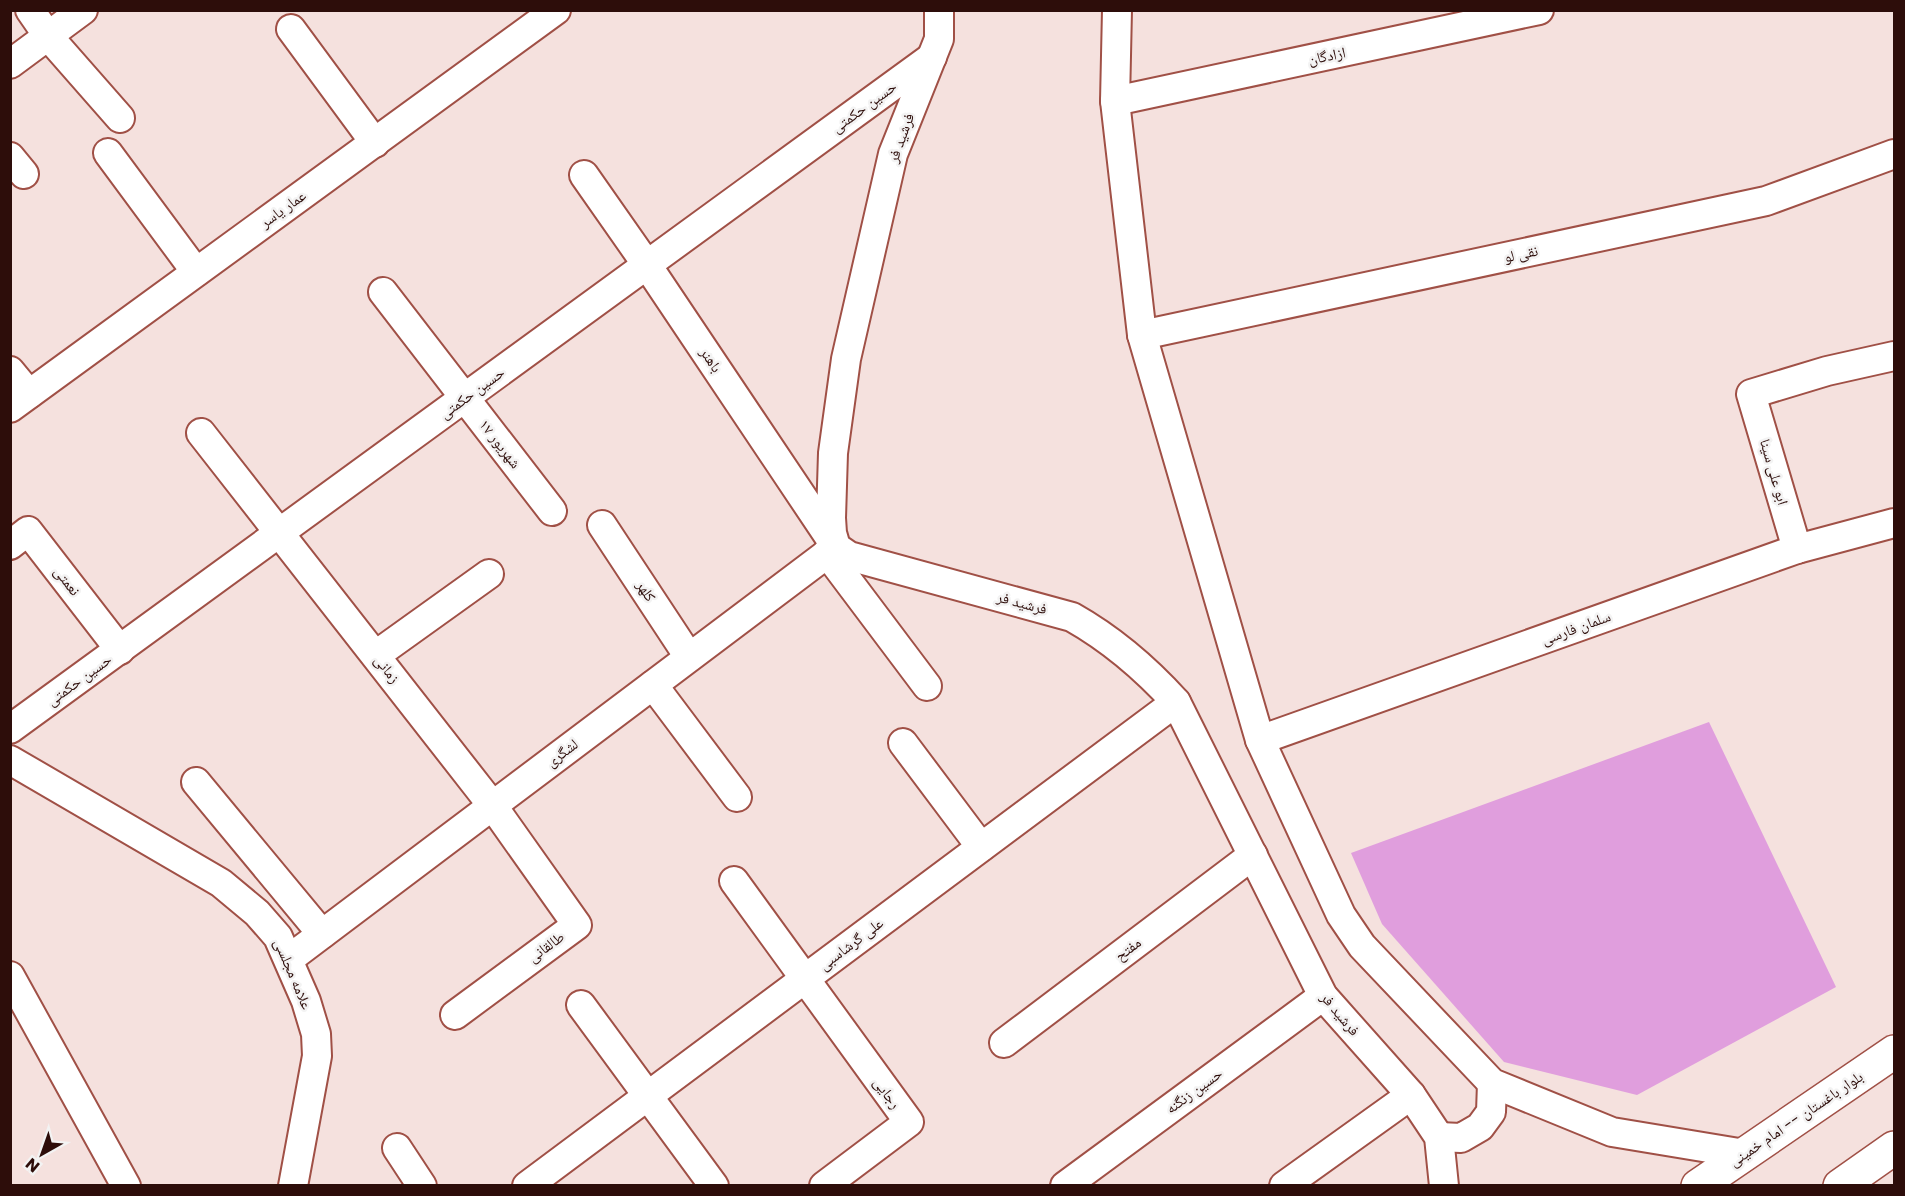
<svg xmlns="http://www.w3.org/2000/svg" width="1905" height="1196" font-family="Poppins,'Noto Naskh Arabic',sans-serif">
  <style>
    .green { fill: #e09edd }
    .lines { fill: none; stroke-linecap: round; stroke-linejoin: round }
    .street-casing { stroke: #a05046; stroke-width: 32 }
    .primary-casing { stroke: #a05046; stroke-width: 36 }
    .street { stroke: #fff; stroke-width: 28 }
    .primary { stroke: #fff; stroke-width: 33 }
    .labels { text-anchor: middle; stroke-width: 5; stroke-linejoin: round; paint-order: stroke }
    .street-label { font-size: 15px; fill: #2d0d0a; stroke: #f3f3f3 }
  </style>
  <rect width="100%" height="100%" fill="#f5e1de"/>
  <polygon class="green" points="1709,722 1836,987 1637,1095 1504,1062 1382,924 1351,853"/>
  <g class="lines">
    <g class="street-casing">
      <g id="street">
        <polyline points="30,10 48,36 120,118"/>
        <path d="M939,10V39L893,154L846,359L833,453L831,518L832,533L836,547L849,556L1072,617C1111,639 1146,669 1176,702L1323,996L1411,1095L1439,1137L1444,1186"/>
        <polyline points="1117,10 1115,101 1142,335 1260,740 1341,915 1362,946 1492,1083 1612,1132 1745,1154"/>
        <polyline points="291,29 375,143"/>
        <polyline points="10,64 83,10"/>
        <polyline points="1115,101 1539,10"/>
        <polyline points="108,153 196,272"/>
        <polyline points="10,157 24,174"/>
        <polyline points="383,292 552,511"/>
        <polyline points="1142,335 1766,201 1894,154"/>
        <polyline points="10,371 29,394"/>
        <polyline points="10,408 556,10"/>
        <polyline points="201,433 492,805 577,925 455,1015"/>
        <polyline points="602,525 689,657"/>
        <polyline points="10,545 28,531 120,650"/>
        <polyline points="1797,549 1751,394 1827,371 1894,356"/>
        <polyline points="827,553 927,686"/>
        <polyline points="376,655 489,574"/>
        <polyline points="653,685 737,797"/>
        <polyline points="10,729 932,57"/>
        <polyline points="1260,740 1797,549 1894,523"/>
        <polyline points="903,743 981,847"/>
        <polyline points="10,760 221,883 257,913 278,937 306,1001 316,1034 317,1056 293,1186"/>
        <polyline points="196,782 322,934"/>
        <polyline points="734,881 909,1122 824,1186"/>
        <polyline points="289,959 836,547 647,265 584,175"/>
        <polyline points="10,976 126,1186"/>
        <polyline points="581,1005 714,1186"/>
        <polyline points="1004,1043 1253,855"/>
        <polyline points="1439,1137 1461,1138 1480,1127 1491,1112 1492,1083"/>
        <polyline points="397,1148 422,1186"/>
        <polyline points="527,1186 1176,702"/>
        <polyline points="1065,1186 1323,996"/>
        <polyline points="1284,1186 1411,1095"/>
      </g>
    </g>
    <g class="primary-casing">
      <g id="primary">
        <polyline points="1698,1186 1894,1052"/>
        <polyline points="1840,1186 1894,1148"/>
      </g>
    </g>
    <use href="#street" class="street"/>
    <use href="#primary" class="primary"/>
  </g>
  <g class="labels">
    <g class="street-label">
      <text transform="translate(1327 56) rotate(-12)" y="5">ازادگان</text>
      <text transform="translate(864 107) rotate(-36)" y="5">حسین حکمتی</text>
      <text transform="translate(901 138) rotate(-70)" y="5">فرشید فر</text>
      <text transform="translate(283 209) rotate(-36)" y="5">عمار یاسر</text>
      <text transform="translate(1521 254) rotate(-12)" y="5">نقی لو</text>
      <text transform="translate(711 360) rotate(56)" y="5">باهنر</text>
      <text transform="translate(472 393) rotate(-36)" y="5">حسین حکمتی</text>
      <text transform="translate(500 444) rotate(52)" y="5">۱۷ شهریور</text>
      <text transform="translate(1774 472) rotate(74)" y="5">ابو علی سینا</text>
      <text transform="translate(67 581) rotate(52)" y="5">نعمتی</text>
      <text transform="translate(646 591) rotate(57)" y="5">کلهر</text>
      <text transform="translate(1022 603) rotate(15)" y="5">فرشید فر</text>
      <text transform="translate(1576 628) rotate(-20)" y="5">سلمان فارسی</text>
      <text transform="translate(387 669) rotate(52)" y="5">زمانی</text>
      <text transform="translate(79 680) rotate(-36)" y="5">حسین حکمتی</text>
      <text transform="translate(562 753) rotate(-37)" y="5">لشگری</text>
      <text transform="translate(851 944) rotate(-37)" y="5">علی گرشاسبی</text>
      <text transform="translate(546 947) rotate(-36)" y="5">طالقانی</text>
      <text transform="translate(1128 949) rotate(-37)" y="5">مفتح</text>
      <text transform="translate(293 974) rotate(67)" y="5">علامه مجلسی</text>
      <text transform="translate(1340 1014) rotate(50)" y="5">فرشید فر</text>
      <text transform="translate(1194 1091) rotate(-36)" y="5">حسین زنگنه</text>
      <text transform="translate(887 1093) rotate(54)" y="5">رجایی</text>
      <text transform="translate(1796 1119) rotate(-34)" y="5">بلوار باغستان -- امام خمینی</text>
    </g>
  </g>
  <rect width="1905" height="1196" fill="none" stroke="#2d0d0a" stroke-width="24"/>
  <g transform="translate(42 1154) rotate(220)" stroke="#f3f3f3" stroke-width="4.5" paint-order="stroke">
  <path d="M0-4.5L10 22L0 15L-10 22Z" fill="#2d0d0a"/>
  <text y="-9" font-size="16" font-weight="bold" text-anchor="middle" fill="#2d0d0a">N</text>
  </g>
</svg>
